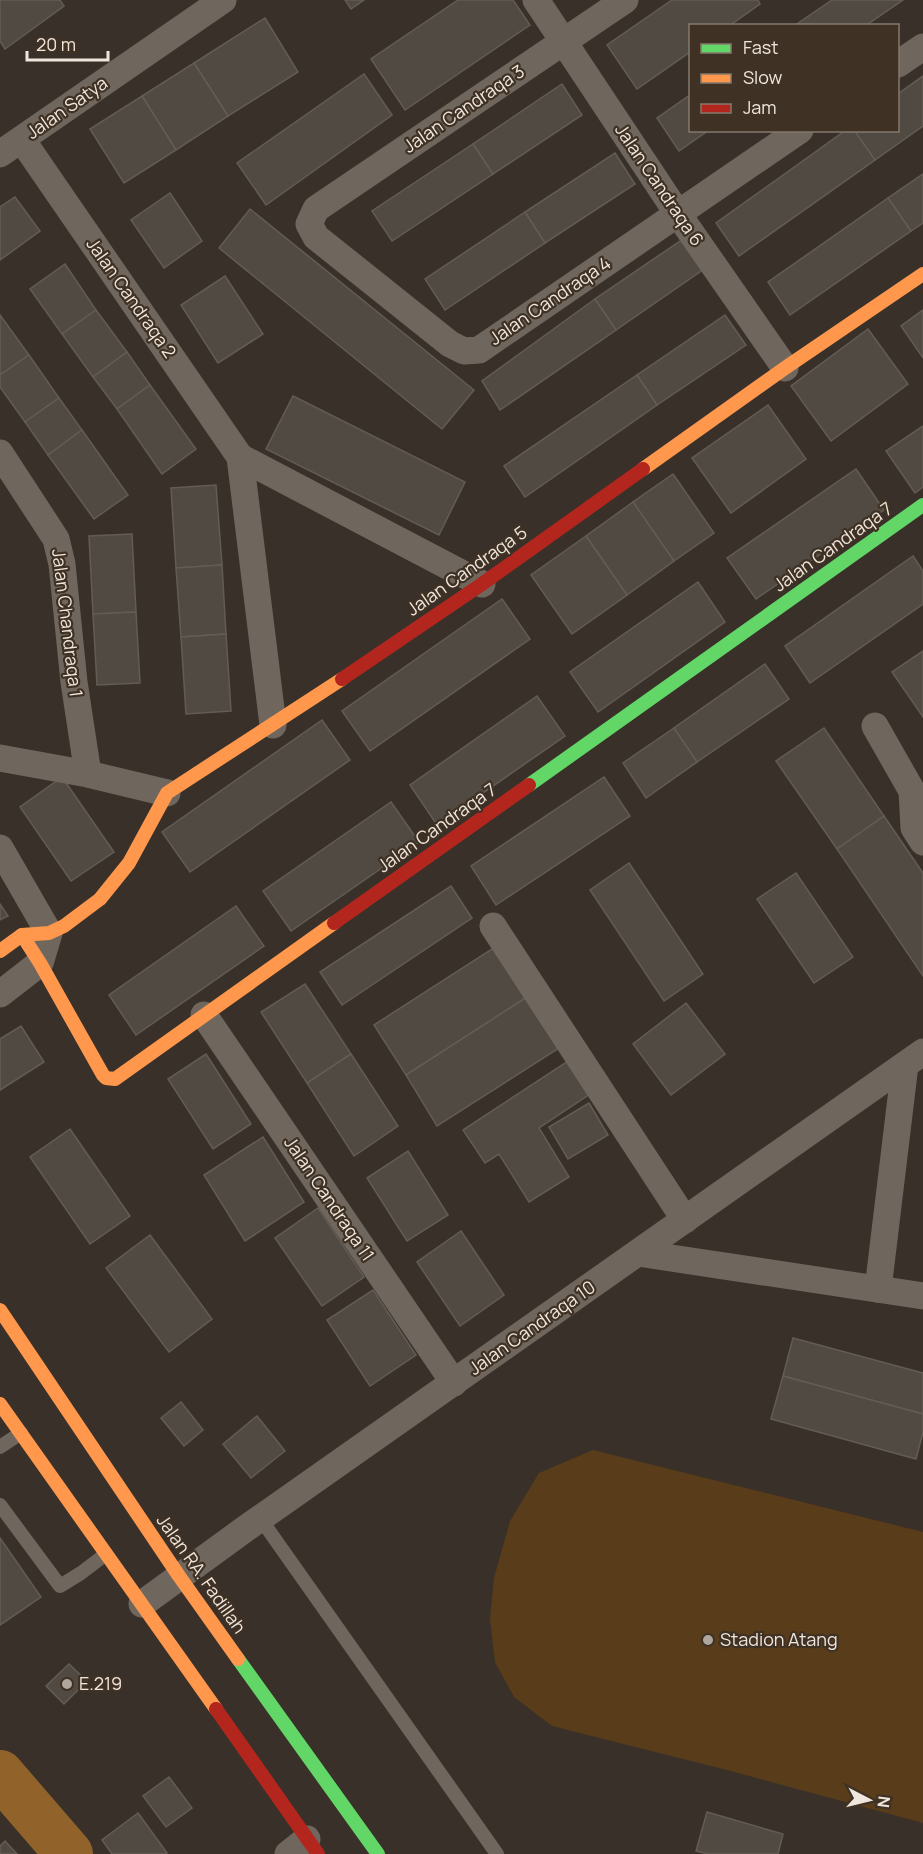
<svg xmlns="http://www.w3.org/2000/svg" width="923" height="1854" font-family="Manrope,sans-serif">
  <style>
    .green { fill: #593c19 }
    .lines { fill: none; stroke-linecap: round; stroke-linejoin: round }
    .river { stroke: #91632b; stroke-width: 48 }
    .building { fill: #504a43; stroke: #635c56; stroke-width: 1.5 }
    .lane { stroke: #6f675e; stroke-width: 14 }
    .street { stroke: #6f675e; stroke-width: 27 }
    .fast { stroke: #63d668; stroke-width: 14 }
    .slow { stroke: #ff974d; stroke-width: 14 }
    .jam { stroke: #b3261e; stroke-width: 14 }
    .poi-dot { fill: #afa79e; stroke: #3f3123; stroke-width: 2 }
    .labels { text-anchor: middle; stroke-width: 4.5; stroke-linejoin: round; paint-order: stroke }
    .street-label { font-size: 18px; fill: #efe6dd; stroke: #3f3123 }
    .poi-label { font-size: 18px; fill: #efe6dd; stroke: #3f3123; text-anchor: start }
  </style>
  <rect width="100%" height="100%" fill="#393129"/>
  <polygon class="green" points="593,1450 923,1532 923,1823 727,1770 552,1726 514,1697 495,1662 490,1619 494,1578 510,1521 539,1473"/>
  <g class="lines">
    <polyline class="river" points="0,1774 69,1854"/>
  </g>
  <g class="building">
    <polygon points="0,0 60,0 64,6 5,49 0,41"/>
    <polygon points="345,0 364,0 351,9"/>
    <polygon points="458,0 513,0 530,25 405,110 371,59"/>
    <polygon points="672,0 758,0 760,4 729,26 690,26 690,52 637,89 607,45"/>
    <polygon points="832,0 903,0 865,26 794,26"/>
    <polygon points="265,18 298,72 228,116 194,63"/>
    <polygon points="194,63 228,116 176,150 142,96"/>
    <polygon points="364,74 392,115 266,205 237,163"/>
    <polygon points="923,76 923,126 875,160 854,130 898,130 898,94"/>
    <polygon points="562,84 582,115 493,174 473,144"/>
    <polygon points="690,95 690,130 709,130 679,151 657,118"/>
    <polygon points="142,96 176,150 124,183 90,129"/>
    <polygon points="846,130 854,130 875,160 739,256 716,223"/>
    <polygon points="473,144 493,174 392,241 372,211"/>
    <polygon points="615,153 635,184 545,243 525,212"/>
    <polygon points="923,174 923,223 911,231 888,198"/>
    <polygon points="170,193 202,241 164,268 131,220"/>
    <polygon points="15,197 40,231 0,260 0,207"/>
    <polygon points="888,198 911,231 790,315 768,282"/>
    <polygon points="250,209 474,390 442,429 219,248"/>
    <polygon points="525,212 545,243 445,310 425,279"/>
    <polygon points="683,239 704,269 616,330 595,299"/>
    <polygon points="65,264 96,310 62,334 30,289"/>
    <polygon points="225,276 263,334 218,363 181,305"/>
    <polygon points="595,299 616,330 500,410 482,381"/>
    <polygon points="96,310 127,352 93,377 62,334"/>
    <polygon points="923,310 923,358 901,326"/>
    <polygon points="0,315 29,355 0,375"/>
    <polygon points="725,315 746,345 657,405 637,375"/>
    <polygon points="868,329 908,384 831,441 791,386"/>
    <polygon points="127,352 150,385 117,409 93,377"/>
    <polygon points="29,355 59,398 25,422 0,387 0,375"/>
    <polygon points="637,375 657,405 525,497 504,466"/>
    <polygon points="150,385 196,449 162,474 117,409"/>
    <polygon points="293,396 465,482 439,535 266,449"/>
    <polygon points="59,398 82,430 48,455 25,422"/>
    <polygon points="768,405 806,459 731,513 692,458"/>
    <polygon points="923,426 923,487 915,493 886,451"/>
    <polygon points="82,430 128,495 94,519 48,455"/>
    <polygon points="856,469 884,510 756,599 727,558"/>
    <polygon points="673,474 714,533 674,561 633,502"/>
    <polygon points="216,485 222,565 176,568 171,488"/>
    <polygon points="633,502 674,561 627,595 586,536"/>
    <polygon points="132,534 136,612 93,614 89,536"/>
    <polygon points="586,536 627,595 572,634 531,575"/>
    <polygon points="913,556 923,571 923,604 810,683 785,646"/>
    <polygon points="222,565 226,634 181,637 176,568"/>
    <polygon points="698,582 725,622 598,712 570,672"/>
    <polygon points="502,599 530,639 370,751 342,711"/>
    <polygon points="136,612 140,683 97,685 93,614"/>
    <polygon points="226,634 231,711 186,714 181,637"/>
    <polygon points="923,651 923,717 892,672"/>
    <polygon points="765,664 789,699 697,762 674,728"/>
    <polygon points="537,696 565,736 437,825 410,785"/>
    <polygon points="322,720 350,760 190,872 162,832"/>
    <polygon points="674,728 697,762 646,798 623,763"/>
    <polygon points="824,728 884,816 837,849 776,761"/>
    <polygon points="62,777 114,852 71,881 20,807"/>
    <polygon points="604,777 630,816 496,905 471,866"/>
    <polygon points="391,802 419,842 291,931 263,891"/>
    <polygon points="884,816 923,873 923,976 837,849"/>
    <polygon points="629,863 703,974 664,1001 590,890"/>
    <polygon points="796,873 853,957 814,983 757,899"/>
    <polygon points="451,886 472,918 342,1005 320,972"/>
    <polygon points="0,904 8,916 0,920"/>
    <polygon points="236,906 264,946 136,1035 109,995"/>
    <polygon points="495,947 527,997 406,1075 374,1025"/>
    <polygon points="305,984 351,1054 307,1083 261,1012"/>
    <polygon points="527,997 559,1048 437,1126 406,1075"/>
    <polygon points="686,1003 725,1054 671,1095 633,1044"/>
    <polygon points="21,1026 44,1062 0,1090 0,1039"/>
    <polygon points="206,1054 251,1124 213,1149 168,1079"/>
    <polygon points="351,1054 398,1126 354,1156 307,1083"/>
    <polygon points="568,1061 590,1094 539,1128 569,1177 529,1202 499,1154 485,1163 463,1130"/>
    <polygon points="589,1103 608,1135 568,1159 549,1127"/>
    <polygon points="70,1129 130,1216 90,1244 30,1157"/>
    <polygon points="263,1137 304,1202 245,1241 204,1175"/>
    <polygon points="408,1151 448,1215 407,1241 367,1178"/>
    <polygon points="318,1208 364,1277 322,1306 275,1238"/>
    <polygon points="461,1231 504,1295 460,1326 417,1262"/>
    <polygon points="150,1235 212,1319 169,1352 106,1268"/>
    <polygon points="373,1290 416,1355 370,1386 327,1320"/>
    <polygon points="793,1338 923,1373 923,1414 783,1376"/>
    <polygon points="783,1376 923,1414 923,1432 916,1459 771,1419"/>
    <polygon points="181,1402 203,1430 184,1446 161,1418"/>
    <polygon points="257,1416 285,1451 251,1478 223,1444"/>
    <polygon points="0,1538 41,1597 0,1625"/>
    <polygon points="69,1664 87,1681 64,1704 46,1686"/>
    <polygon points="169,1777 192,1808 166,1827 143,1796"/>
    <polygon points="707,1812 783,1834 778,1854 708,1854 696,1851"/>
    <polygon points="138,1813 167,1853 166,1854 112,1854 102,1840"/>
    <polygon points="5,1841 17,1854 0,1854 0,1846"/>
  </g>
  <g class="lines">
    <g class="lane">
      <polyline points="0,1447 21,1433"/>
      <polyline points="0,1505 60,1586 81,1573 106,1554"/>
      <polyline points="260,1518 497,1854"/>
    </g>
    <g class="street">
      <polyline points="536,0 678,214 785,368"/>
      <polyline points="625,0 316,209 309,224 316,237 450,344 464,351 479,350 800,130"/>
      <polyline points="898,64 923,47"/>
      <polyline points="22,140 240,457"/>
      <polyline points="0,154 223,0"/>
      <polyline points="0,453 56,539 62,564 74,682 88,774"/>
      <polyline points="273,725 240,457 482,584"/>
      <polyline points="875,726 912,791 914,828 923,842"/>
      <polyline points="0,758 88,774 167,793"/>
      <polyline points="0,848 49,933 40,963 0,994"/>
      <polyline points="493,926 685,1220"/>
      <polyline points="204,1015 454,1383"/>
      <polyline points="638,1253 923,1296"/>
      <polyline points="878,1289 905,1065"/>
      <polyline points="142,1604 245,1529 923,1052"/>
      <polyline points="288,1854 307,1839"/>
    </g>
    <g class="fast">
      <polyline points="529,785 923,505"/>
      <polyline points="238,1659 378,1854"/>
    </g>
    <g class="slow">
      <polyline points="643,469 785,368 923,274"/>
      <polyline points="22,935 40,963 103,1075 106,1078 115,1079 334,923"/>
      <polyline points="0,951 22,935 49,933 64,926 100,899 129,863 167,793 342,679"/>
      <polyline points="0,1310 179,1576 238,1659"/>
      <polyline points="0,1404 216,1709"/>
    </g>
    <g class="jam">
      <polyline points="342,679 482,584 643,469"/>
      <polyline points="334,923 529,785"/>
      <polyline points="216,1709 318,1854"/>
    </g>
  </g>
  <g class="poi-dot">
    <circle cx="708" cy="1640" r="6"/>
    <circle cx="67" cy="1684" r="6"/>
  </g>
  <g class="labels">
    <g class="street-label">
      <text transform="translate(67 108) rotate(-35)" y="6">Jalan Satya</text>
      <text transform="translate(464 109) rotate(-34)" y="6">Jalan Candraqa 3</text>
      <text transform="translate(659 185) rotate(56)" y="6">Jalan Candraqa 6</text>
      <text transform="translate(131 298) rotate(55)" y="6">Jalan Candraqa 2</text>
      <text transform="translate(550 301) rotate(-34)" y="6">Jalan Candraqa 4</text>
      <text transform="translate(833 547) rotate(-35)" y="6">Jalan Candraqa 7</text>
      <text transform="translate(467 571) rotate(-35)" y="6">Jalan Candraqa 5</text>
      <text transform="translate(67 623) rotate(83)" y="6">Jalan Chandraqa 1</text>
      <text transform="translate(437 828) rotate(-35)" y="6">Jalan Candraqa 7</text>
      <text transform="translate(329 1199) rotate(56)" y="6">Jalan Candraqa 11</text>
      <text transform="translate(532 1328) rotate(-35)" y="6">Jalan Candraqa 10</text>
      <text transform="translate(201 1574) rotate(55)" y="6">Jalan RA. Fadillah</text>
    </g>
    <g class="poi-label">
      <text x="720" y="1646">Stadion Atang</text>
      <text x="79" y="1690">E.219</text>
    </g>
  </g>
  <rect x="689" y="24" width="210" height="108" fill="#3f3123" stroke="#85796d" stroke-width="1.5"/>
  <rect x="701" y="44" width="30" height="9" fill="#63d668" stroke="#85796d" stroke-width="1.5"/>
  <text x="743" y="54" font-size="18" fill="#efe6dd">Fast</text>
  <rect x="701" y="74" width="30" height="9" fill="#ff974d" stroke="#85796d" stroke-width="1.5"/>
  <text x="743" y="84" font-size="18" fill="#efe6dd">Slow</text>
  <rect x="701" y="104" width="30" height="9" fill="#b3261e" stroke="#85796d" stroke-width="1.5"/>
  <text x="743" y="114" font-size="18" fill="#efe6dd">Jam</text>
  <g transform="translate(869 1800) rotate(97)" stroke="#3f3123" stroke-width="4.5" paint-order="stroke">
  <path d="M0-4.5L10 22L0 15L-10 22Z" fill="#efe6dd"/>
  <text y="-9" font-size="16" font-weight="bold" text-anchor="middle" fill="#efe6dd">N</text>
  </g>
  <path d="M27 51v9h81v-9" fill="none" stroke="#efe6dd" stroke-width="3"/>
  <text x="36" y="51" font-size="18" fill="#efe6dd" stroke="#3f3123" stroke-width="4.5" paint-order="stroke">20 m</text>
</svg>
